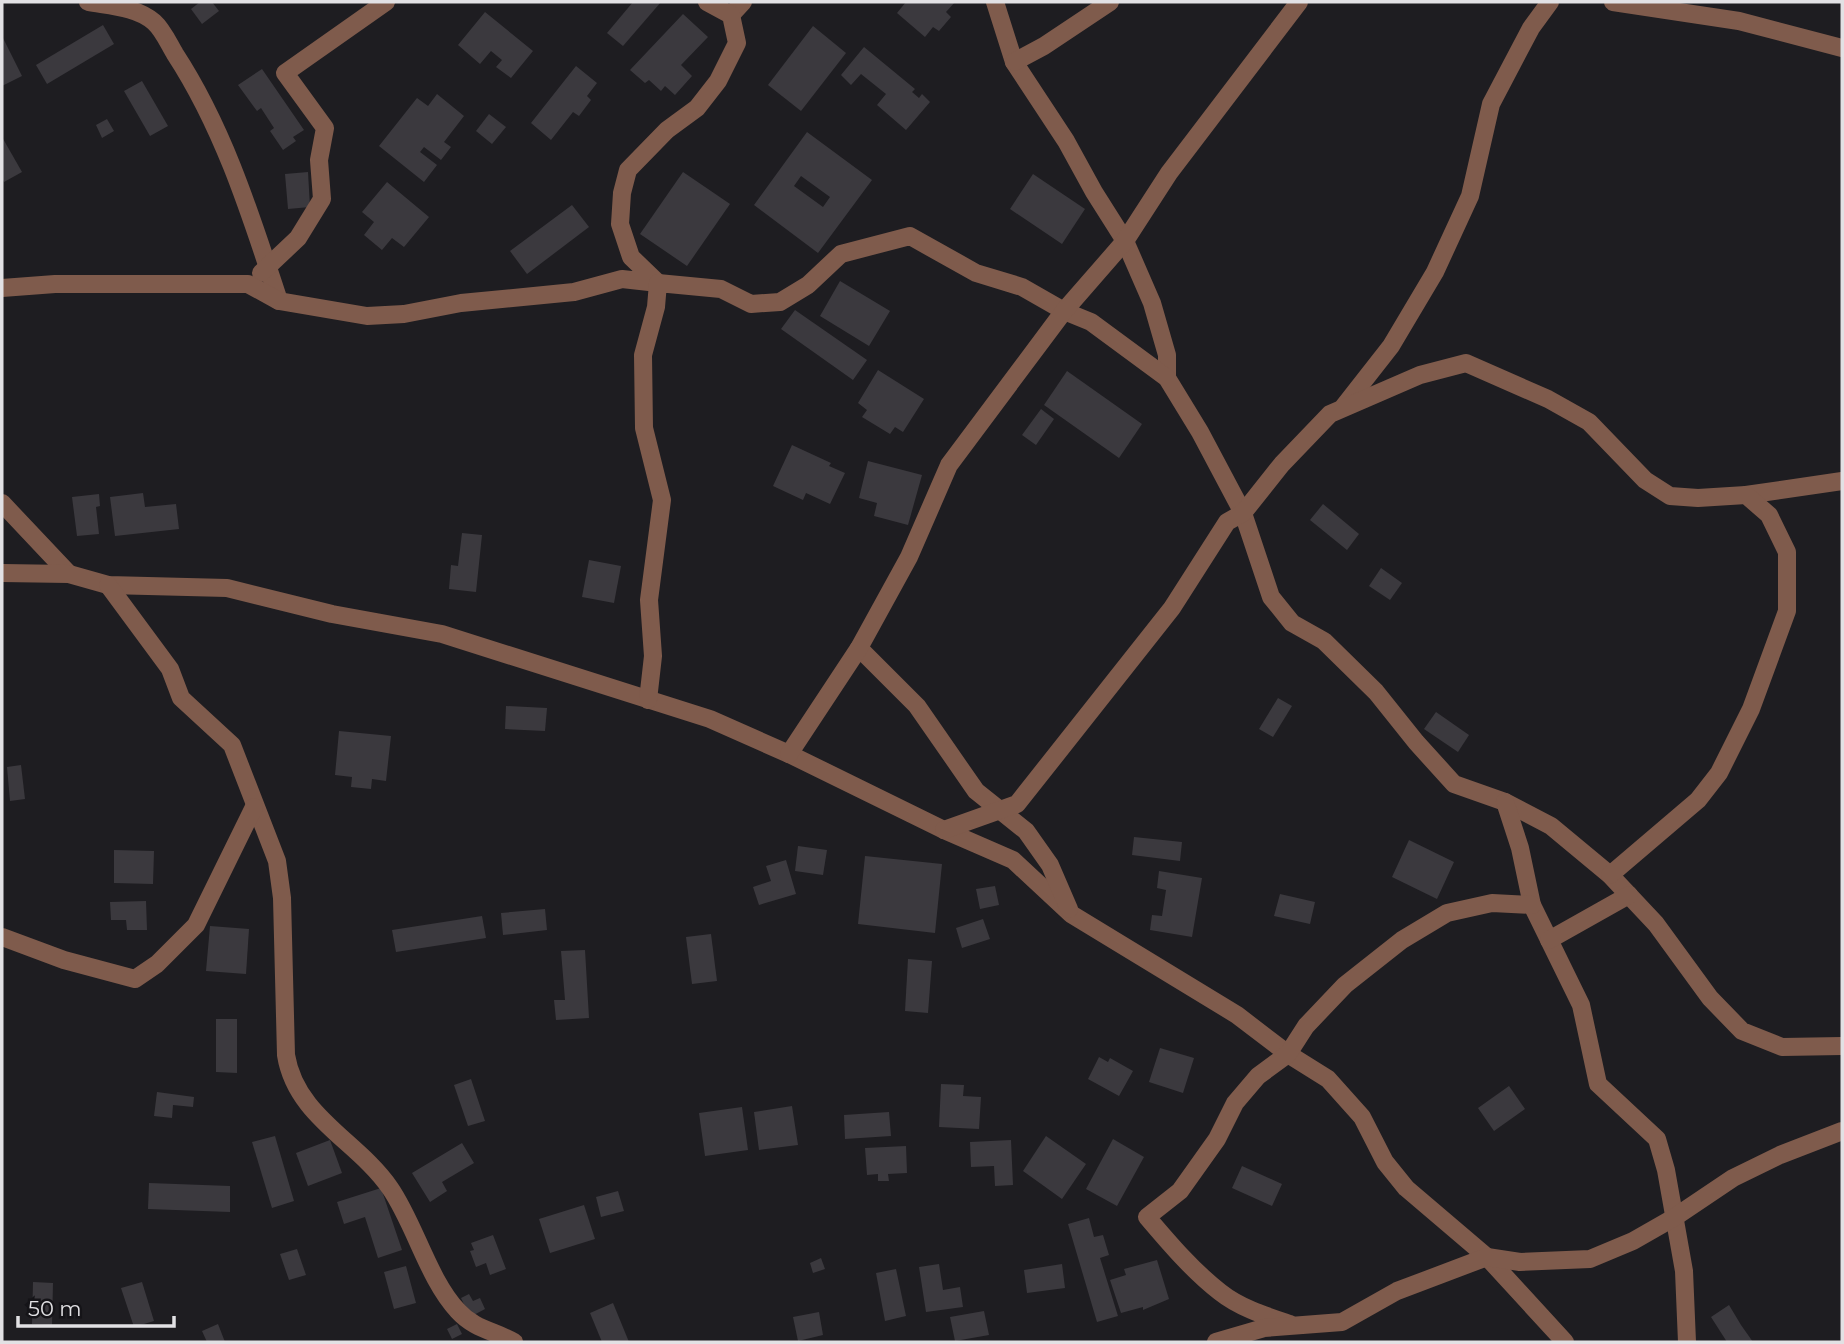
<svg xmlns="http://www.w3.org/2000/svg" width="1844" height="1344" font-family="Montserrat,sans-serif">
  <style>
    .building { fill: #3b393e; fill-rule: evenodd }
    .lines { fill: none; stroke-linecap: round; stroke-linejoin: round }
    .minor { stroke: #7f5b4c; stroke-width: 18 }
  </style>
  <rect width="100%" height="100%" fill="#1e1d21"/>
  <g class="building">
    <polygon points="200,2 212,2 219,11 202,24 191,9"/>
    <polygon points="633,2 661,2 623,46 607,33"/>
    <polygon points="906,2 955,2 946,12 951,17 939,31 933,27 925,37 897,13"/>
    <polygon points="485,12 533,51 511,78 496,67 502,60 491,51 480,64 458,45"/>
    <polygon points="683,14 708,37 681,65 692,76 675,95 665,86 661,91 649,80 645,83 630,70"/>
    <polygon points="103,25 114,44 47,84 36,65"/>
    <polygon points="813,26 846,53 801,111 768,85"/>
    <polygon points="2,36 22,76 2,86"/>
    <polygon points="864,47 915,89 912,92 919,98 922,94 930,102 906,130 877,105 886,94 861,74 851,85 841,75"/>
    <polygon points="576,66 597,83 587,96 591,100 579,116 573,112 551,140 531,123"/>
    <polygon points="262,69 304,130 293,137 296,141 283,150 270,131 274,128 261,108 257,111 238,85"/>
    <polygon points="142,81 168,126 150,136 124,91"/>
    <polygon points="437,94 464,116 444,142 451,147 441,160 424,147 420,152 437,165 424,182 379,146 417,98 428,106"/>
    <polygon points="489,114 506,127 492,144 476,131"/>
    <polygon points="107,119 114,131 102,138 96,125"/>
    <path d="M807,132L872,180L818,253L754,205ZM801,176L830,197L823,207L794,186Z"/>
    <polygon points="2,137 22,172 4,182 2,178"/>
    <polygon points="308,172 310,207 288,209 285,174"/>
    <polygon points="683,172 730,204 687,266 640,234"/>
    <polygon points="1033,174 1085,209 1062,244 1010,209"/>
    <polygon points="387,182 429,217 404,247 392,238 382,250 364,235 374,222 362,212"/>
    <polygon points="572,205 589,227 527,274 510,251"/>
    <polygon points="840,281 890,311 869,346 820,316"/>
    <polygon points="795,310 867,360 853,380 781,329"/>
    <polygon points="878,370 924,399 903,432 895,427 890,434 862,417 867,410 858,403"/>
    <polygon points="1067,371 1142,424 1119,458 1044,405"/>
    <polygon points="1041,409 1054,419 1036,445 1022,435"/>
    <polygon points="792,445 831,463 829,466 845,473 830,504 806,493 803,500 773,486"/>
    <polygon points="868,461 922,475 908,525 874,516 877,503 859,498"/>
    <polygon points="143,493 145,507 176,504 179,529 115,536 110,497"/>
    <polygon points="99,494 100,506 96,507 99,534 77,536 72,497"/>
    <polygon points="1323,504 1359,534 1347,550 1310,520"/>
    <polygon points="462,533 482,535 476,592 449,589 451,565 458,566"/>
    <polygon points="589,560 621,566 614,603 582,597"/>
    <polygon points="1381,568 1402,583 1390,600 1369,586"/>
    <polygon points="1278,698 1292,706 1273,737 1259,729"/>
    <polygon points="506,706 547,708 545,731 505,729"/>
    <polygon points="1436,712 1469,735 1458,752 1424,729"/>
    <polygon points="339,731 391,736 386,781 372,779 371,789 351,787 352,777 335,775"/>
    <polygon points="21,765 25,799 10,801 7,767"/>
    <polygon points="1134,837 1182,842 1180,861 1132,855"/>
    <polygon points="1409,840 1454,862 1437,899 1392,877"/>
    <polygon points="798,846 827,850 823,875 795,871"/>
    <polygon points="114,850 154,851 153,884 114,883"/>
    <polygon points="865,856 942,864 935,933 858,924"/>
    <polygon points="786,860 796,894 759,905 753,887 771,881 766,866"/>
    <polygon points="1159,871 1202,878 1192,937 1150,930 1152,915 1162,916 1166,890 1157,888"/>
    <polygon points="995,886 999,905 980,909 976,889"/>
    <polygon points="1280,894 1315,902 1310,924 1274,916"/>
    <polygon points="146,901 147,930 127,930 126,920 111,920 110,902"/>
    <polygon points="545,909 547,930 503,935 501,913"/>
    <polygon points="482,916 486,938 396,952 392,930"/>
    <polygon points="983,919 990,939 962,948 956,928"/>
    <polygon points="210,926 249,929 246,974 206,971"/>
    <polygon points="711,934 717,981 692,984 686,937"/>
    <polygon points="585,950 589,1018 556,1020 554,1000 565,1000 561,951"/>
    <polygon points="908,959 932,961 928,1013 905,1011"/>
    <polygon points="216,1019 237,1019 237,1073 216,1072"/>
    <polygon points="1160,1048 1194,1058 1183,1093 1149,1082"/>
    <polygon points="1099,1057 1108,1062 1110,1058 1133,1071 1119,1096 1088,1079"/>
    <polygon points="471,1079 485,1121 468,1126 454,1085"/>
    <polygon points="941,1084 964,1085 963,1096 981,1097 979,1129 939,1127"/>
    <polygon points="1509,1086 1525,1109 1494,1131 1478,1108"/>
    <polygon points="157,1092 194,1097 193,1107 173,1105 172,1118 154,1116"/>
    <polygon points="792,1106 798,1145 759,1150 754,1112"/>
    <polygon points="742,1107 748,1150 705,1156 699,1113"/>
    <polygon points="889,1112 891,1136 845,1139 844,1115"/>
    <polygon points="275,1136 294,1201 272,1208 252,1142"/>
    <polygon points="1046,1136 1086,1164 1062,1199 1023,1171"/>
    <polygon points="1113,1139 1144,1157 1117,1206 1086,1189"/>
    <polygon points="330,1140 342,1173 308,1186 296,1153"/>
    <polygon points="1011,1140 1013,1185 995,1186 994,1166 971,1167 970,1142"/>
    <polygon points="462,1143 474,1163 442,1182 447,1191 430,1202 412,1173"/>
    <polygon points="906,1146 907,1173 888,1174 889,1181 878,1181 878,1174 867,1175 865,1148"/>
    <polygon points="1242,1166 1282,1184 1272,1206 1232,1188"/>
    <polygon points="149,1183 230,1186 230,1212 148,1209"/>
    <polygon points="381,1188 402,1250 378,1258 365,1217 344,1224 337,1202"/>
    <polygon points="618,1191 624,1211 601,1217 596,1197"/>
    <polygon points="584,1205 595,1239 550,1253 539,1219"/>
    <polygon points="1089,1218 1094,1237 1103,1235 1109,1255 1100,1258 1118,1316 1097,1322 1068,1224"/>
    <polygon points="493,1235 506,1269 490,1275 486,1263 476,1267 470,1251 474,1250 471,1243"/>
    <polygon points="297,1249 306,1275 289,1280 280,1254"/>
    <polygon points="821,1258 825,1269 813,1273 810,1263"/>
    <polygon points="1157,1260 1169,1299 1143,1310 1143,1307 1121,1313 1110,1280 1126,1275 1124,1269"/>
    <polygon points="939,1264 943,1290 960,1287 963,1307 926,1312 919,1267"/>
    <polygon points="1062,1264 1065,1288 1027,1293 1024,1270"/>
    <polygon points="406,1266 416,1303 394,1309 384,1272"/>
    <polygon points="896,1269 906,1316 885,1321 876,1273"/>
    <polygon points="33,1282 53,1283 52,1325 32,1324"/>
    <polygon points="142,1282 154,1321 134,1327 121,1288"/>
    <polygon points="469,1294 473,1301 480,1298 485,1309 470,1317 461,1298"/>
    <polygon points="613,1303 629,1342 602,1342 590,1313"/>
    <polygon points="1729,1305 1741,1325 1753,1342 1727,1342 1711,1317"/>
    <polygon points="984,1311 989,1335 955,1341 950,1317"/>
    <polygon points="819,1312 823,1335 798,1341 793,1317"/>
    <polygon points="218,1324 225,1342 207,1342 202,1331"/>
    <polygon points="457,1324 462,1334 452,1339 447,1329"/>
  </g>
  <g class="lines">
    <g class="minor">
      <path d="M88,2C110,6 137,7 154,22C163,30 169,44 175,54C224,129 251,216 279,301"/>
      <polyline points="995,2 1014,62 1066,141 1094,192 1125,241 1152,303 1167,355 1167,378"/>
      <polyline points="1613,2 1739,21 1842,48"/>
      <polyline points="731,15 743,2"/>
      <polyline points="1014,62 1044,46 1110,2"/>
      <polyline points="261,273 298,238 322,199 319,160 325,128 285,73 386,2"/>
      <polyline points="2,288 55,284 248,284 279,301 367,316 404,314 461,303 574,292 622,279 658,283 631,257 620,224 622,193 628,170 667,130 697,108 718,81 737,43 731,15 707,2"/>
      <polyline points="1344,406 1391,346 1435,272 1470,196 1491,104 1531,28 1550,2"/>
      <polyline points="1746,495 1842,481"/>
      <polyline points="2,503 69,574"/>
      <polyline points="2,573 69,574 108,585 227,588 332,614 442,634 710,719 789,754 944,830 1013,860 1071,914 1237,1015 1288,1054 1328,1079 1362,1117 1385,1162 1406,1188 1487,1257 1565,1342"/>
      <path d="M108,585L170,669L181,698L232,745L277,861L282,898L286,1055C296,1117 358,1141 390,1188C415,1224 428,1279 458,1311C474,1329 495,1331 514,1342"/>
      <polyline points="859,648 917,706 976,791 1026,831 1050,865 1069,909"/>
      <polyline points="648,700 653,656 649,600 662,500 644,428 643,355 656,307 658,283 721,289 751,304 780,302 808,285 841,254 910,236 976,273 1022,287 1064,311 1091,322 1167,378 1200,432 1243,513 1271,597 1292,623 1324,641 1376,692 1416,742 1454,784 1505,802 1551,826 1610,875 1656,924 1710,998 1742,1031 1782,1047 1842,1046"/>
      <polyline points="789,754 859,648 909,557 949,465 1064,311 1125,241 1169,173 1299,2"/>
      <polyline points="1505,802 1520,848 1532,905 1581,1005 1598,1084 1657,1139 1666,1170 1684,1271 1687,1342"/>
      <polyline points="944,830 1017,804 1172,608 1227,522 1243,513 1282,464 1330,414 1420,375 1466,363 1548,399 1589,422 1645,480 1670,496 1698,498 1746,495 1769,515 1787,552 1787,611 1751,709 1719,773 1698,800 1610,875"/>
      <polyline points="2,937 64,960 135,979 157,964 196,925 254,807"/>
      <polyline points="1549,940 1629,895"/>
      <path d="M1290,1324C1266,1316 1240,1308 1220,1292C1193,1271 1169,1243 1147,1217L1180,1191L1217,1139L1235,1103L1258,1076L1288,1054L1306,1026L1345,985L1402,940L1447,913L1492,903L1532,905"/>
      <polyline points="1216,1342 1264,1328 1342,1322 1397,1291 1487,1257 1520,1262 1590,1259 1633,1241 1675,1217 1733,1178 1780,1155 1842,1131"/>
    </g>
  </g>
  <rect width="1844" height="1344" fill="none" stroke="#e2e1e4" stroke-width="7"/>
  <path d="M18 1316v10h156v-10" fill="none" stroke="#e2e1e4" stroke-width="3.5"/>
  <text x="28" y="1316" font-size="21" fill="#e2e1e4" stroke="#151418" stroke-width="5" paint-order="stroke">50 m</text>
</svg>
